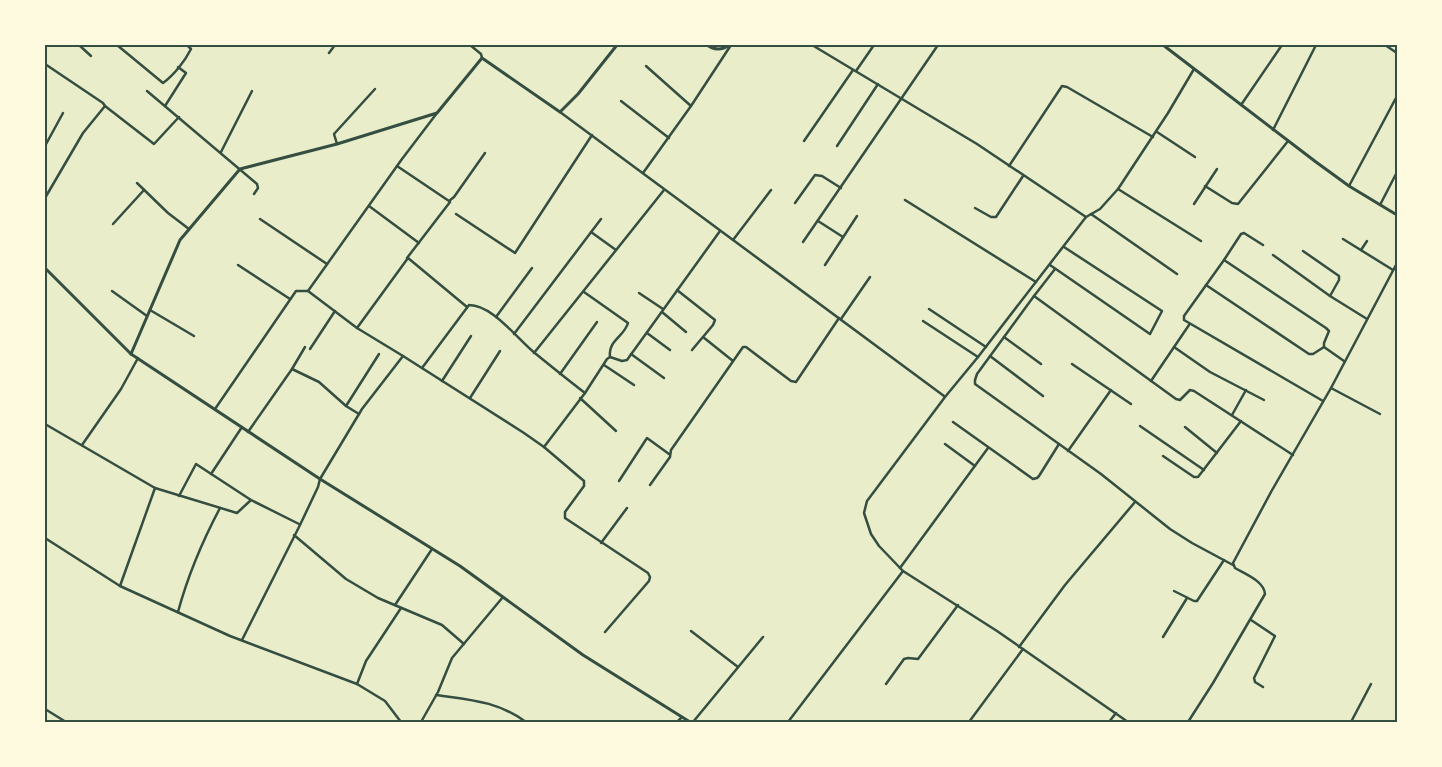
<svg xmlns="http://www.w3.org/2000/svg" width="1442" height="767" font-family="Quicksand,sans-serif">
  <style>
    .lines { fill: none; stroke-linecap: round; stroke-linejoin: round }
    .minor { stroke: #344e41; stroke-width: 2.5 }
    .tertiary { stroke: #344e41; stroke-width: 3 }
    .neatline { fill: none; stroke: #344e41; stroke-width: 2 }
  </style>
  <rect width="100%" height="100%" fill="#e9edc9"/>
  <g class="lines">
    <g class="minor">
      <polyline points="79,45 91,56"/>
      <path d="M117,45L163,83C174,75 185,61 191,49L187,45"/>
      <polyline points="470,45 481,54 482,58"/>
      <polyline points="812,45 977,144 1086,217"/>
      <polyline points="1385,45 1397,53"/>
      <polyline points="329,53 335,45"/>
      <polyline points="45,64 103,103 105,106 83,133 45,198"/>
      <polyline points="646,66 691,106"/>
      <polyline points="856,71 874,45"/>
      <polyline points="147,91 257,184 258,188 254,194"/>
      <polyline points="621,101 669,138"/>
      <polyline points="1241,105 1282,45"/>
      <polyline points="105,106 154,144 179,117"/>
      <polyline points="165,106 186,73 178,67"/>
      <polyline points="560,112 944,396"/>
      <polyline points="1273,130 1316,45"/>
      <polyline points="1157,132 1195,157"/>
      <polyline points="804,141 853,70"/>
      <polyline points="337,144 334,134 375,89"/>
      <polyline points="45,146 63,113"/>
      <polyline points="837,146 878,84"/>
      <polyline points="221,152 252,91"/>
      <polyline points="397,166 449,201 454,197 485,153"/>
      <polyline points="1009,166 1062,86 1067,87 1153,137"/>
      <polyline points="643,173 691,106 731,45"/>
      <polyline points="137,183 168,213 189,229"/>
      <polyline points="1205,186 1232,203 1238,204 1288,141"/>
      <polyline points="1349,186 1397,96"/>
      <polyline points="1118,189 1201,241"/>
      <polyline points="905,200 1036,282"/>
      <polyline points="795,203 815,175 822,176 841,188"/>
      <polyline points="1194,204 1217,169"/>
      <polyline points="1380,205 1397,172"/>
      <polyline points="369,206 419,243"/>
      <polyline points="975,208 991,217 996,217 1023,176"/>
      <polyline points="456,214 515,253 592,135"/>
      <polyline points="1091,214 1177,274"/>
      <polyline points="260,219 327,264"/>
      <polyline points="818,221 843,237"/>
      <polyline points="113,224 144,190"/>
      <polyline points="591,232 616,250"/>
      <polyline points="1343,239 1393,270"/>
      <polyline points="733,240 771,190"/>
      <polyline points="803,242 938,45"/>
      <polyline points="1263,245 1244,233 1241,234 1224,260 1184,316 1184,320 1323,401"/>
      <polyline points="1361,250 1367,241"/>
      <polyline points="1303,251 1339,276 1339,280 1330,296"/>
      <polyline points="1273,255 1330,296 1367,319"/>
      <polyline points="407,258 450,202"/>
      <polyline points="1224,260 1326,328 1329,331 1324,343 1324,347 1344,361"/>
      <polyline points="238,265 290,299"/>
      <polyline points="825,265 857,216"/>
      <polyline points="1050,265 1150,334 1162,311 1064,247"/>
      <polyline points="1055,269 1034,296 1176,399 1180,400 1190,390 1194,391 1293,455"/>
      <polyline points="1206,285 1309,354 1313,354 1324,347"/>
      <polyline points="677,290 715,320 713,325 692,350"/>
      <polyline points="112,291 147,316"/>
      <path d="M584,292L628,323C624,337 608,340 610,357"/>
      <polyline points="639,293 663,309"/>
      <polyline points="1034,296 977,374 975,380 975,384 1101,474 1170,529 1192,543 1233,565"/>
      <polyline points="929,309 986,347"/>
      <polyline points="150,310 194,336"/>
      <polyline points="662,312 686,332"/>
      <polyline points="496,317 532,268"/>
      <polyline points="841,319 870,277"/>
      <polyline points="923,321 978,357"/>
      <polyline points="357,328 408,258 467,307"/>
      <polyline points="647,333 670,350"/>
      <polyline points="514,334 601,219"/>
      <polyline points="703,337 733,361"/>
      <polyline points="1004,337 1041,364"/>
      <polyline points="1174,347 1210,372 1264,400"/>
      <polyline points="310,349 335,311"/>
      <polyline points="534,353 664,190"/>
      <polyline points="631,354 664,378"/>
      <polyline points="403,356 524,433 544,447 584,481 584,486 565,512 565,518 648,573 650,577 649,581 605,632"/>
      <polyline points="990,356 1043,396"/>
      <polyline points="1072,364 1131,404"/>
      <polyline points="604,365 634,385"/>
      <path d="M422,368L469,305C493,305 517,339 536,354C552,367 568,380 585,393"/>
      <polyline points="292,369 319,382 346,406 359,414"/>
      <polyline points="560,374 597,322"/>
      <polyline points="442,381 471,336"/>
      <polyline points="1151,381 1189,325"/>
      <polyline points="1331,388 1380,414"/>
      <polyline points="470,398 500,351"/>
      <polyline points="580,398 616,431"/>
      <polyline points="346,406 379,354"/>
      <polyline points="215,409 296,291 308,291"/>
      <polyline points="1232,415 1246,390"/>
      <polyline points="953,422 1033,479 1037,478 1039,476 1059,444"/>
      <polyline points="45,424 155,488 120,586"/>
      <polyline points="1140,426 1204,470"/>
      <polyline points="1185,427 1217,453"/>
      <polyline points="248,432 292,369 305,347"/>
      <polyline points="945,444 975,466"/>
      <polyline points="82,445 121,389 138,358"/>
      <polyline points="544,447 585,393 607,359 610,357 622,361 627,360 720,231"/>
      <polyline points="1068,451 1111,390"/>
      <polyline points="1163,456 1194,477 1198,477 1241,421"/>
      <polyline points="211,474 242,427"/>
      <polyline points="619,481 647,438 669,454"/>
      <polyline points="650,485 670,457 671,450 743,347 746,347 791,381 796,382 839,318"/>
      <polyline points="155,488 237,513 251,500 299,524"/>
      <polyline points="179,496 196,464 251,500"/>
      <polyline points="294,535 346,579 378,598 442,625 464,644"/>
      <polyline points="45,538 120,586 230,636 357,684 385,701 401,722"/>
      <polyline points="601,543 627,508"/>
      <polyline points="900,568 988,448"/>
      <polyline points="1174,591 1194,601 1197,601 1224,560"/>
      <polyline points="395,605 432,549"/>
      <path d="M178,612C188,575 202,542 220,508"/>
      <polyline points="1251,620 1275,636 1254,678 1255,682 1263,687"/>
      <polyline points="691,631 738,667"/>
      <polyline points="1163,637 1187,598"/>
      <polyline points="242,640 300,525 318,487 320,479 362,409 403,356 357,328 308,291 402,159 437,113"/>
      <polyline points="1019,647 1065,585 1135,502"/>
      <polyline points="357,684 366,661 401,608"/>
      <polyline points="886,684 904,659 908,658 918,659 958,605"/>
      <path d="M436,695C471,700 497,701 526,722"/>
      <polyline points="45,709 66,722"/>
      <polyline points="421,722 438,692 452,658 503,597"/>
      <polyline points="677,722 682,717"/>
      <polyline points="693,722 763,637"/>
      <polyline points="788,722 903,571"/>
      <polyline points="969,722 1023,649"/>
      <polyline points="1109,722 1116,713"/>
      <polyline points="1128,722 997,631 903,571 879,546 871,534 864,513 867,501 945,397 978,357 1086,217 1100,209 1118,189 1168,113 1194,69"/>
      <path d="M1188,722L1213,683L1265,594C1264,581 1245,574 1235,568L1233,563L1271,492L1331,388L1397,263"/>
      <polyline points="1351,722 1371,684"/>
    </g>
    <g class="tertiary">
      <path d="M707,45C715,51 722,50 730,45"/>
      <polyline points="1163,45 1316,162 1349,186 1397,215"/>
      <polyline points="45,268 131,354 320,479 460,566 583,655 690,722"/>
      <polyline points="131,354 180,240 240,169 337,144 437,113 482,58 560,112 578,94 617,45"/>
    </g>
  </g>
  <rect width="1442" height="767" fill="none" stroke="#fefae0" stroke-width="92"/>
  <rect x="46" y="46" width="1350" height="675" class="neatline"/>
</svg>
